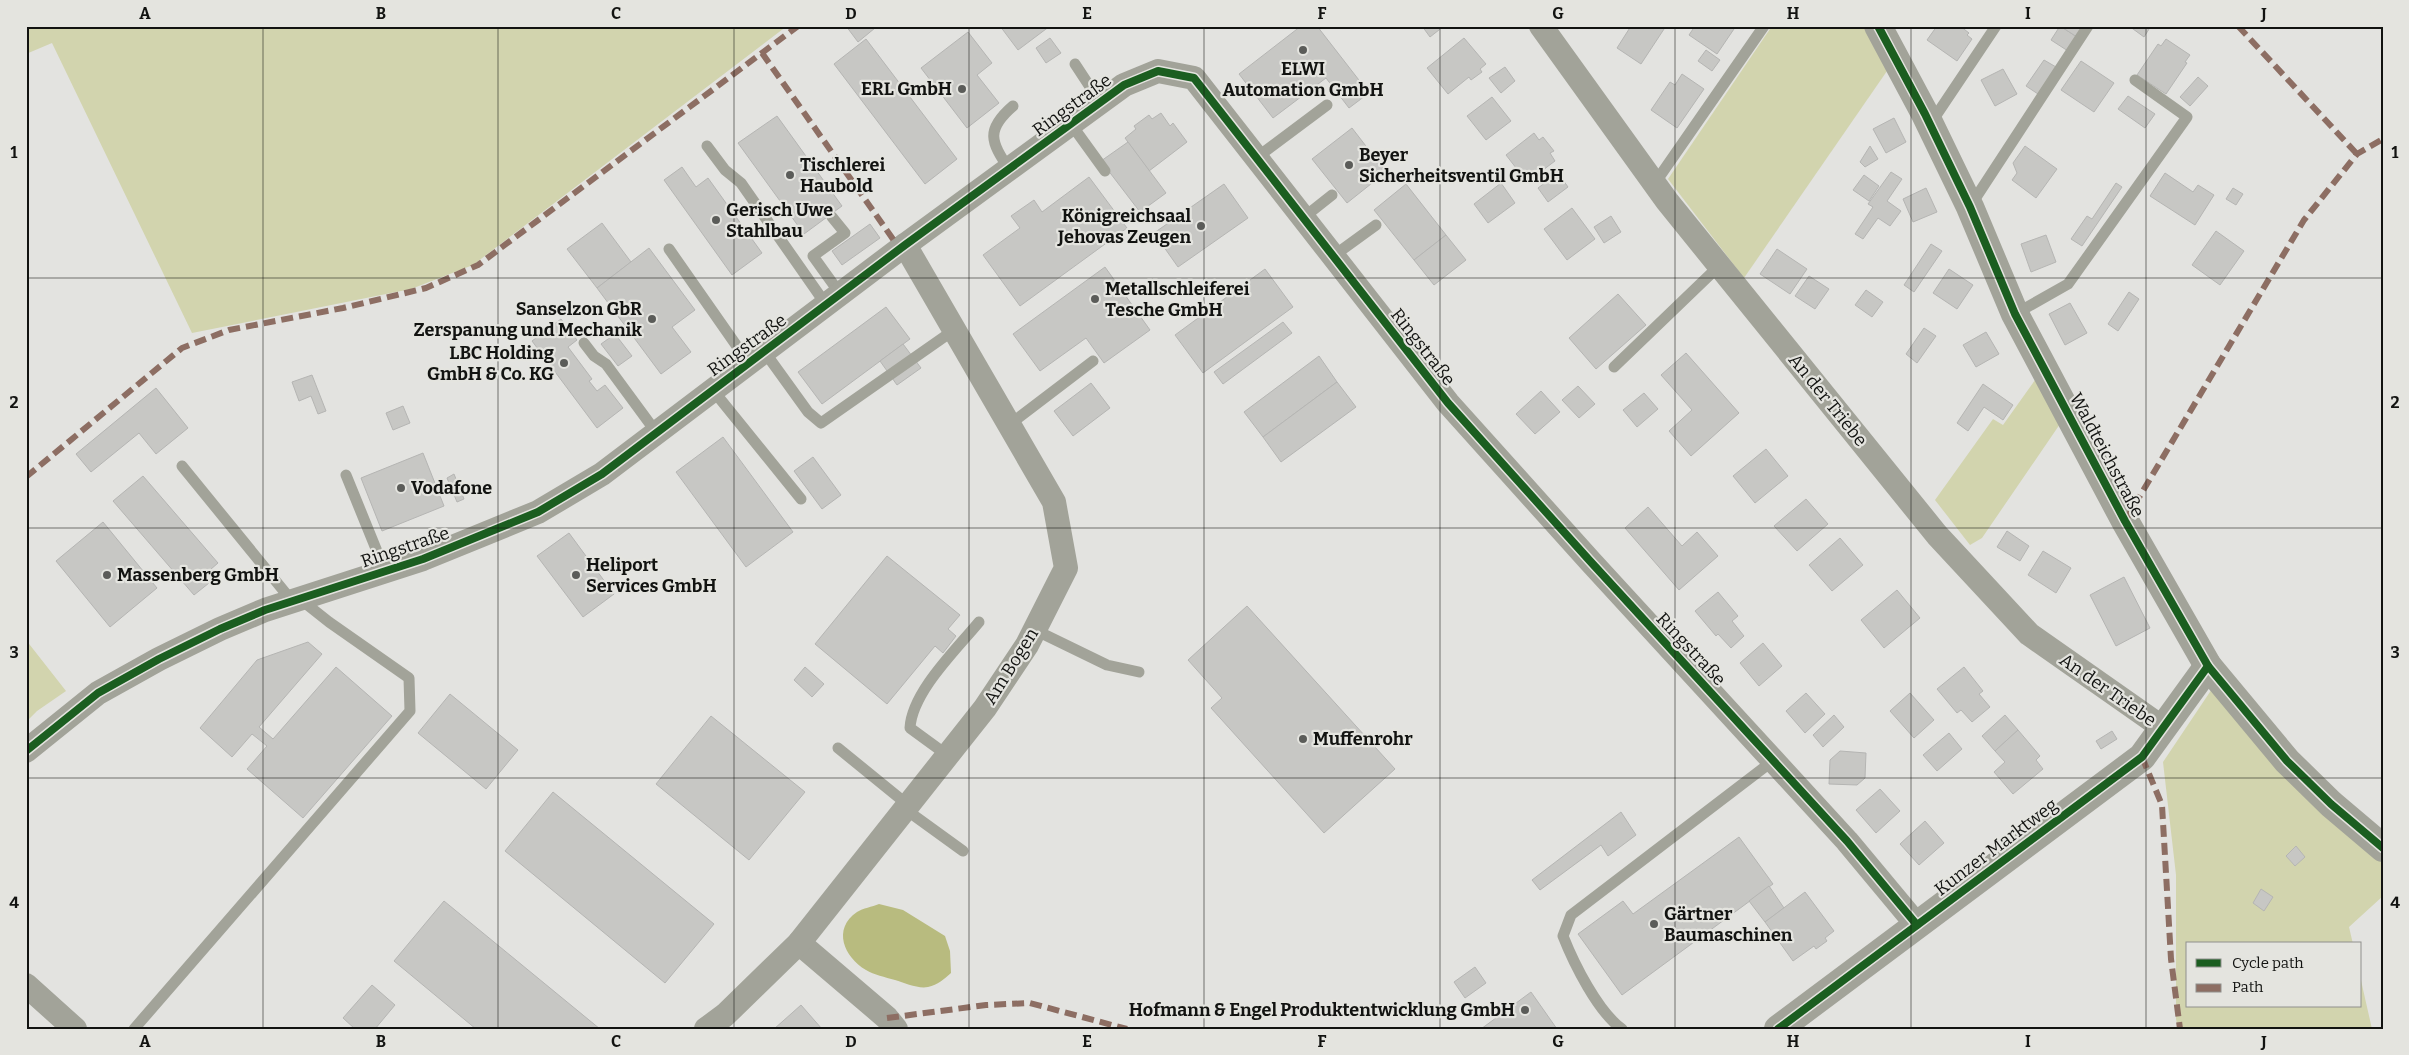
<svg xmlns="http://www.w3.org/2000/svg" width="2409" height="1055" font-family="Bitter,serif">
  <style>
    .green { fill: #d2d4ae }
    .water { fill: #b8bb7f }
    .building { fill: #c7c7c4; stroke: #b5b5b3 }
    .lines { fill: none; stroke-linecap: round; stroke-linejoin: round }
    .service { stroke: #a2a399; stroke-width: 11 }
    .minor { stroke: #a2a399; stroke-width: 24 }
    .tertiary { stroke: #a2a399; stroke-width: 28 }
    .quiet { stroke: #8d6e63; stroke-width: 6; stroke-dasharray: 12 6; stroke-linecap: butt }
    .cycleway-casing { stroke: #e4e4df; stroke-width: 11 }
    .cycleway { stroke: #1b5e20; stroke-width: 8 }
    .grid { fill: none; stroke: #121311; stroke-width: 1; stroke-opacity: 0.55 }
    .poi-dot { fill: #5b5c59; stroke: #e4e4df; stroke-width: 2 }
    .labels { text-anchor: middle; stroke-width: 4.5; stroke-linejoin: round; paint-order: stroke }
    .poi-label { font-size: 18px; font-weight: bold; fill: #121311; stroke: #e4e4df; text-anchor: start }
    .street-label { font-size: 18px; fill: #121311; stroke: #e4e4df }
    .neatline { fill: none; stroke: #121311; stroke-width: 2 }
    .grid-label { font-size: 16px; text-anchor: middle; font-weight: bold; fill: #121311 }
  </style>
  <rect width="100%" height="100%" fill="#e3e3e0"/>
  <g class="green">
    <polygon points="26,26 787,26 473,265 411,289 192,333 52,43 26,54"/>
    <polygon points="1772,26 1863,26 1887,71 1744,278 1668,179"/>
    <polygon points="2035,380 2060,424 1982,538 1970,545 1935,500 1993,419 2003,425"/>
    <polygon points="26,640 66,691 37,711 26,722"/>
    <polygon points="2224,671 2383,858 2383,896 2349,927 2353,944 2188,944 2188,1006 2360,1006 2360,976 2372,1029 2178,1029 2176,1019 2176,875 2163,762"/>
  </g>
  <path class="water" d="M879,904L903,910L945,936L950,951L951,973C944,979 938,985 928,987C918,989 905,983 895,980C885,977 874,975 866,970C844,957 832,929 857,912C863,908 872,907 879,904Z"/>
  <g class="building">
    <polygon points="846,26 874,26 875,28 858,42"/>
    <polygon points="1000,26 1050,26 1018,50"/>
    <polygon points="1301,26 1317,26 1369,93 1349,108 1326,78 1273,118 1239,74"/>
    <polygon points="1422,26 1444,26 1430,37"/>
    <polygon points="1631,26 1666,26 1641,64 1617,48"/>
    <polygon points="1695,26 1736,26 1717,54 1689,35"/>
    <polygon points="1937,26 1960,26 1969,33 1967,35 1972,39 1957,61 1927,40"/>
    <polygon points="2060,26 2077,37 2068,51 2051,40"/>
    <polygon points="2060,26 2084,26 2077,37"/>
    <polygon points="2129,26 2151,26 2144,37"/>
    <polygon points="968,32 992,63 977,75 999,103 967,128 921,68"/>
    <polygon points="1050,38 1061,53 1046,63 1036,48"/>
    <polygon points="1464,38 1486,64 1480,69 1482,72 1471,80 1469,77 1448,94 1427,68"/>
    <polygon points="866,39 957,159 925,184 834,64"/>
    <polygon points="2166,39 2190,55 2185,62 2187,63 2166,94 2137,75 2158,44 2161,46"/>
    <polygon points="1706,50 1720,60 1712,71 1698,61"/>
    <polygon points="2044,60 2056,67 2038,94 2026,86"/>
    <polygon points="2081,61 2114,83 2094,112 2061,90"/>
    <polygon points="1505,67 1515,81 1501,93 1489,78"/>
    <polygon points="2003,69 2017,94 1995,106 1981,80"/>
    <polygon points="1682,74 1704,89 1677,128 1651,110 1670,82 1675,85"/>
    <polygon points="2198,77 2208,86 2190,106 2180,97"/>
    <polygon points="2128,96 2155,114 2145,128 2118,109"/>
    <polygon points="1492,97 1511,121 1486,140 1467,116"/>
    <polygon points="1161,113 1170,126 1173,123 1187,142 1149,171 1125,138 1136,129 1134,126 1149,115 1152,119"/>
    <polygon points="777,116 842,206 804,234 738,143"/>
    <polygon points="1894,118 1906,142 1886,153 1873,129"/>
    <polygon points="1352,128 1386,172 1347,203 1312,159"/>
    <polygon points="1534,133 1539,140 1543,137 1554,151 1550,153 1555,161 1527,182 1506,155"/>
    <polygon points="1128,142 1166,193 1140,212 1101,161"/>
    <polygon points="1870,146 1878,159 1865,167 1860,162"/>
    <polygon points="2025,146 2057,169 2036,198 2012,180 2017,173 2013,163"/>
    <polygon points="682,167 696,187 708,178 762,253 732,275 664,180"/>
    <polygon points="1891,172 1902,179 1887,201 1901,211 1890,226 1878,218 1863,239 1855,234 1873,207 1868,204"/>
    <polygon points="1558,173 1568,187 1548,202 1538,188"/>
    <polygon points="2165,173 2193,192 2198,185 2214,195 2195,225 2150,196"/>
    <polygon points="1864,175 1879,186 1869,201 1853,190"/>
    <polygon points="1089,177 1127,228 1020,306 983,255 1020,228 1011,216 1034,200 1042,212"/>
    <polygon points="1501,183 1515,203 1488,223 1474,204"/>
    <polygon points="2116,183 2122,187 2082,246 2071,239 2087,216 2092,219"/>
    <polygon points="1224,184 1248,218 1178,267 1154,233"/>
    <polygon points="1406,184 1446,235 1414,260 1374,210"/>
    <polygon points="1926,188 1937,212 1913,222 1903,199"/>
    <polygon points="2233,188 2243,194 2236,205 2226,199"/>
    <polygon points="1572,208 1595,239 1567,260 1544,229"/>
    <polygon points="1611,216 1621,232 1604,243 1594,227"/>
    <polygon points="602,223 631,262 597,288 567,249"/>
    <polygon points="870,224 880,238 842,265 832,251"/>
    <polygon points="2216,231 2244,251 2220,285 2192,265"/>
    <polygon points="1446,235 1466,260 1434,285 1414,260"/>
    <polygon points="2046,235 2056,262 2031,272 2021,244"/>
    <polygon points="1931,244 1942,251 1914,292 1904,285"/>
    <polygon points="649,248 695,310 672,327 691,352 661,374 597,288"/>
    <polygon points="1777,249 1807,269 1790,294 1760,274"/>
    <polygon points="1105,267 1150,330 1104,363 1086,338 1040,371 1013,334"/>
    <polygon points="1265,269 1293,307 1203,373 1175,335"/>
    <polygon points="1949,269 1973,285 1957,309 1933,293"/>
    <polygon points="1809,276 1829,289 1815,309 1795,296"/>
    <polygon points="1866,290 1883,302 1872,317 1855,305"/>
    <polygon points="2129,292 2139,299 2118,331 2108,324"/>
    <polygon points="1618,294 1646,325 1596,369 1569,338"/>
    <polygon points="2070,303 2087,333 2065,345 2049,314"/>
    <polygon points="886,307 910,339 822,404 798,372"/>
    <polygon points="561,319 577,340 568,347 592,379 589,381 597,391 605,385 623,408 597,428 532,341"/>
    <polygon points="1283,322 1292,333 1223,384 1214,372"/>
    <polygon points="1924,328 1936,336 1917,363 1906,354"/>
    <polygon points="1986,332 1999,354 1976,367 1963,345"/>
    <polygon points="615,334 632,356 618,366 601,344"/>
    <polygon points="903,344 921,368 897,385 880,361"/>
    <polygon points="1686,353 1739,413 1691,456 1669,431 1692,410 1661,375"/>
    <polygon points="1319,356 1337,382 1263,437 1244,412"/>
    <polygon points="312,375 326,411 318,414 311,396 299,401 292,382"/>
    <polygon points="1337,382 1356,407 1281,462 1263,437"/>
    <polygon points="1091,383 1110,408 1073,436 1054,411"/>
    <polygon points="1983,384 2013,405 2003,420 1984,407 1968,431 1957,423"/>
    <polygon points="1578,386 1595,404 1579,418 1562,400"/>
    <polygon points="156,388 188,428 156,454 139,433 91,472 76,454"/>
    <polygon points="1541,391 1560,412 1535,434 1516,414"/>
    <polygon points="1644,393 1658,409 1637,427 1623,410"/>
    <polygon points="403,406 410,423 393,430 386,413"/>
    <polygon points="723,437 793,532 746,567 676,472"/>
    <polygon points="1766,449 1788,476 1755,503 1733,476"/>
    <polygon points="423,453 444,506 382,531 361,478"/>
    <polygon points="813,457 841,495 822,509 794,471"/>
    <polygon points="454,474 464,499 457,502 447,478"/>
    <polygon points="143,476 218,563 203,576 209,583 194,595 113,501"/>
    <polygon points="1806,499 1828,524 1797,551 1774,526"/>
    <polygon points="1648,507 1682,546 1697,532 1718,556 1679,590 1625,528"/>
    <polygon points="103,522 157,588 110,627 56,561"/>
    <polygon points="2007,531 2029,546 2020,561 1997,547"/>
    <polygon points="569,533 614,594 583,617 537,556"/>
    <polygon points="1840,538 1863,565 1832,591 1809,565"/>
    <polygon points="2043,551 2071,568 2056,593 2028,575"/>
    <polygon points="887,556 960,615 948,629 956,636 943,653 935,646 887,704 815,644"/>
    <polygon points="2124,577 2150,628 2116,646 2090,595"/>
    <polygon points="1897,590 1920,618 1884,648 1861,620"/>
    <polygon points="1718,592 1738,616 1732,621 1744,636 1731,648 1718,634 1716,636 1695,611"/>
    <polygon points="1247,606 1395,769 1324,833 1211,708 1222,698 1188,660"/>
    <polygon points="308,642 322,654 259,727 273,739 336,667 392,716 303,818 247,769 267,746 252,734 232,757 200,728 257,660"/>
    <polygon points="1763,643 1782,666 1759,686 1740,663"/>
    <polygon points="805,667 824,684 812,697 794,680"/>
    <polygon points="1964,667 1983,691 1979,694 1990,707 1972,722 1961,710 1957,713 1937,689"/>
    <polygon points="1806,693 1825,714 1805,733 1786,711"/>
    <polygon points="1910,693 1934,720 1914,738 1890,711"/>
    <polygon points="450,694 518,750 486,789 418,733"/>
    <polygon points="1834,715 1844,727 1823,747 1813,735"/>
    <polygon points="2005,715 2018,730 1995,751 1982,736"/>
    <polygon points="711,716 805,792 749,860 656,784"/>
    <polygon points="2018,730 2040,756 2036,760 2043,769 2013,794 1994,772 2005,762 1995,751"/>
    <polygon points="2112,731 2117,739 2101,749 2096,741"/>
    <polygon points="1949,733 1962,749 1937,771 1923,755"/>
    <polygon points="1840,751 1866,753 1865,778 1857,785 1829,784 1830,760"/>
    <polygon points="1880,789 1900,811 1876,833 1856,810"/>
    <polygon points="553,792 714,924 665,983 505,851"/>
    <polygon points="1621,812 1636,835 1608,856 1601,845 1540,890 1532,880"/>
    <polygon points="1925,821 1944,843 1919,865 1900,844"/>
    <polygon points="1739,837 1773,884 1622,995 1578,934 1623,901 1633,914"/>
    <polygon points="2296,846 2305,857 2295,866 2286,856"/>
    <polygon points="1769,886 1784,908 1765,922 1749,901"/>
    <polygon points="2261,889 2273,897 2264,911 2253,903"/>
    <polygon points="1805,892 1834,931 1825,938 1827,941 1816,949 1814,946 1793,961 1765,922"/>
    <polygon points="444,901 600,1029 476,1029 394,961"/>
    <polygon points="1475,967 1486,983 1465,998 1454,982"/>
    <polygon points="372,985 395,1005 375,1029 355,1029 343,1018"/>
    <polygon points="1531,992 1557,1029 1481,1029"/>
    <polygon points="801,1005 822,1029 774,1029"/>
  </g>
  <g class="lines">
    <g class="service">
      <polyline points="1075,64 1100,102"/>
      <polyline points="1931,123 1996,26"/>
      <polyline points="1071,124 1105,171"/>
      <polyline points="707,146 725,170 741,183 827,306"/>
      <polyline points="1256,158 1327,105"/>
      <path d="M1009,169C991,142 985,130 1013,106"/>
      <polyline points="1655,183 1764,26"/>
      <polyline points="1971,205 2088,26"/>
      <polyline points="832,217 845,233 813,256 841,295"/>
      <polyline points="1303,218 1332,195"/>
      <polyline points="669,249 748,362"/>
      <polyline points="1332,257 1376,225"/>
      <polyline points="2015,314 2068,284 2187,117 2135,80"/>
      <polyline points="584,343 594,356 606,364 656,432"/>
      <polyline points="764,351 808,412 821,423 954,330"/>
      <polyline points="1614,367 1719,266"/>
      <polyline points="712,389 801,499"/>
      <polyline points="1009,425 1093,361"/>
      <polyline points="182,466 292,601"/>
      <polyline points="346,475 385,571"/>
      <polyline points="1035,630 1107,665 1139,672"/>
      <polyline points="838,748 908,805"/>
      <path d="M947,755L910,728C912,692 956,650 979,622"/>
      <polyline points="905,809 963,851"/>
      <polyline points="134,1029 410,711 409,678 329,622 300,599"/>
      <path d="M1622,1029C1598,1012 1574,964 1563,936L1571,915L1774,760"/>
    </g>
    <g class="minor">
      <polyline points="1541,26 1667,201 1937,535 2029,634 2163,728"/>
      <polyline points="26,751 98,693 159,659 220,629 265,610 423,559 538,512 602,474 905,245 1124,85 1158,71 1194,78 1448,403 1590,561 1847,841 1917,925"/>
      <polyline points="799,943 887,1018 896,1029"/>
      <polyline points="26,985 75,1029"/>
      <polyline points="706,1029 725,1015 799,943 985,708 1027,645 1066,568 1054,502 905,245"/>
    </g>
    <g class="tertiary">
      <polyline points="1878,26 1925,114 1970,207 2015,314 2125,521 2208,666 2287,761 2331,804 2383,848"/>
      <polyline points="1778,1029 2142,757 2208,666"/>
    </g>
    <g class="quiet">
      <polyline points="2238,26 2357,154"/>
      <polyline points="762,53 900,249"/>
      <polyline points="26,477 182,348 229,330 343,308 426,288 478,265 798,26"/>
      <polyline points="2125,521 2304,220 2357,154 2383,139"/>
      <polyline points="2142,757 2162,805 2171,959 2180,1029"/>
      <polyline points="887,1018 986,1005 1030,1003 1127,1029"/>
    </g>
    <g class="cycleway-casing">
      <g id="cycleway">
        <polyline points="1878,26 1925,114 1970,207 2015,314 2125,521 2208,666 2287,761 2331,804 2383,848"/>
        <polyline points="26,751 98,693 159,659 220,629 265,610 423,559 538,512 602,474 905,245 1124,85 1158,71 1194,78 1448,403 1590,561 1847,841 1917,925"/>
        <polyline points="1778,1029 2142,757 2208,666"/>
      </g>
    </g>
    <use href="#cycleway" class="cycleway"/>
  </g>
  <path class="grid" d="M263,26V1029M498,26V1029M734,26V1029M969,26V1029M1204,26V1029M1440,26V1029M1675,26V1029M1911,26V1029M2146,26V1029M26,278H2383M26,528H2383M26,778H2383"/>
  <g class="poi-dot">
    <circle cx="1303" cy="50" r="5"/>
    <circle cx="962" cy="89" r="5"/>
    <circle cx="1349" cy="165" r="5"/>
    <circle cx="790" cy="175" r="5"/>
    <circle cx="716" cy="220" r="5"/>
    <circle cx="1201" cy="226" r="5"/>
    <circle cx="1095" cy="299" r="5"/>
    <circle cx="652" cy="319" r="5"/>
    <circle cx="564" cy="363" r="5"/>
    <circle cx="401" cy="488" r="5"/>
    <circle cx="107" cy="575" r="5"/>
    <circle cx="576" cy="575" r="5"/>
    <circle cx="1303" cy="739" r="5"/>
    <circle cx="1654" cy="924" r="5"/>
    <circle cx="1525" cy="1010" r="5"/>
  </g>
  <g class="labels">
    <g class="poi-label">
      <text x="1303" y="75" text-anchor="middle">ELWI<tspan x="1303" dy="21">Automation GmbH</tspan></text>
      <text x="952" y="95" text-anchor="end">ERL GmbH</text>
      <text x="1359" y="161">Beyer<tspan x="1359" dy="21">Sicherheitsventil GmbH</tspan></text>
      <text x="800" y="171">Tischlerei<tspan x="800" dy="21">Haubold</tspan></text>
      <text x="726" y="216">Gerisch Uwe<tspan x="726" dy="21">Stahlbau</tspan></text>
      <text x="1191" y="222" text-anchor="end">Königreichsaal<tspan x="1191" dy="21">Jehovas Zeugen</tspan></text>
      <text x="1105" y="295">Metallschleiferei<tspan x="1105" dy="21">Tesche GmbH</tspan></text>
      <text x="642" y="315" text-anchor="end">Sanselzon GbR<tspan x="642" dy="21">Zerspanung und Mechanik</tspan></text>
      <text x="554" y="359" text-anchor="end">LBC Holding<tspan x="554" dy="21">GmbH &amp; Co. KG</tspan></text>
      <text x="411" y="494">Vodafone</text>
      <text x="586" y="571">Heliport<tspan x="586" dy="21">Services GmbH</tspan></text>
      <text x="117" y="581">Massenberg GmbH</text>
      <text x="1313" y="745">Muffenrohr</text>
      <text x="1664" y="920">Gärtner<tspan x="1664" dy="21">Baumaschinen</tspan></text>
      <text x="1515" y="1016" text-anchor="end">Hofmann &amp; Engel Produktentwicklung GmbH</text>
    </g>
    <g class="street-label">
      <text transform="translate(1072 105) rotate(-36)" y="6">Ringstraße</text>
      <text transform="translate(747 345) rotate(-36)" y="6">Ringstraße</text>
      <text transform="translate(1423 347) rotate(52)" y="6">Ringstraße</text>
      <text transform="translate(1828 400) rotate(51)" y="6">An der Triebe</text>
      <text transform="translate(2107 455) rotate(62)" y="6">Waldteichstraße</text>
      <text transform="translate(405 547) rotate(-19)" y="6">Ringstraße</text>
      <text transform="translate(1691 649) rotate(47)" y="6">Ringstraße</text>
      <text transform="translate(1011 666) rotate(-58)" y="6">Am Bogen</text>
      <text transform="translate(2108 690) rotate(35)" y="6">An der Triebe</text>
      <text transform="translate(1996 847) rotate(-37)" y="6">Kunzer Marktweg</text>
    </g>
  </g>
  <rect width="2409" height="1055" fill="none" stroke="#e4e4df" stroke-width="55"/>
  <rect x="2186" y="942" width="175" height="65" fill="#e4e4df" stroke="#90908d"/>
  <rect x="2196" y="959" width="25" height="8" fill="#1b5e20" stroke="#90908d"/>
  <text x="2232" y="968" font-size="15" fill="#121311">Cycle path</text>
  <rect x="2196" y="984" width="25" height="8" fill="#8d6e63" stroke="#90908d"/>
  <text x="2232" y="992" font-size="15" fill="#121311">Path</text>
  <rect x="28" y="28" width="2354" height="1000" class="neatline"/>
  <g class="grid-label">
    <text x="145" y="19">A</text>
    <text x="381" y="19">B</text>
    <text x="616" y="19">C</text>
    <text x="851" y="19">D</text>
    <text x="1087" y="19">E</text>
    <text x="1322" y="19">F</text>
    <text x="1558" y="19">G</text>
    <text x="1793" y="19">H</text>
    <text x="2028" y="19">I</text>
    <text x="2264" y="19">J</text>
    <text x="14" y="158">1</text>
    <text x="2395" y="158">1</text>
    <text x="14" y="408">2</text>
    <text x="2395" y="408">2</text>
    <text x="14" y="658">3</text>
    <text x="2395" y="658">3</text>
    <text x="14" y="908">4</text>
    <text x="2395" y="908">4</text>
    <text x="145" y="1047">A</text>
    <text x="381" y="1047">B</text>
    <text x="616" y="1047">C</text>
    <text x="851" y="1047">D</text>
    <text x="1087" y="1047">E</text>
    <text x="1322" y="1047">F</text>
    <text x="1558" y="1047">G</text>
    <text x="1793" y="1047">H</text>
    <text x="2028" y="1047">I</text>
    <text x="2264" y="1047">J</text>
  </g>
</svg>
